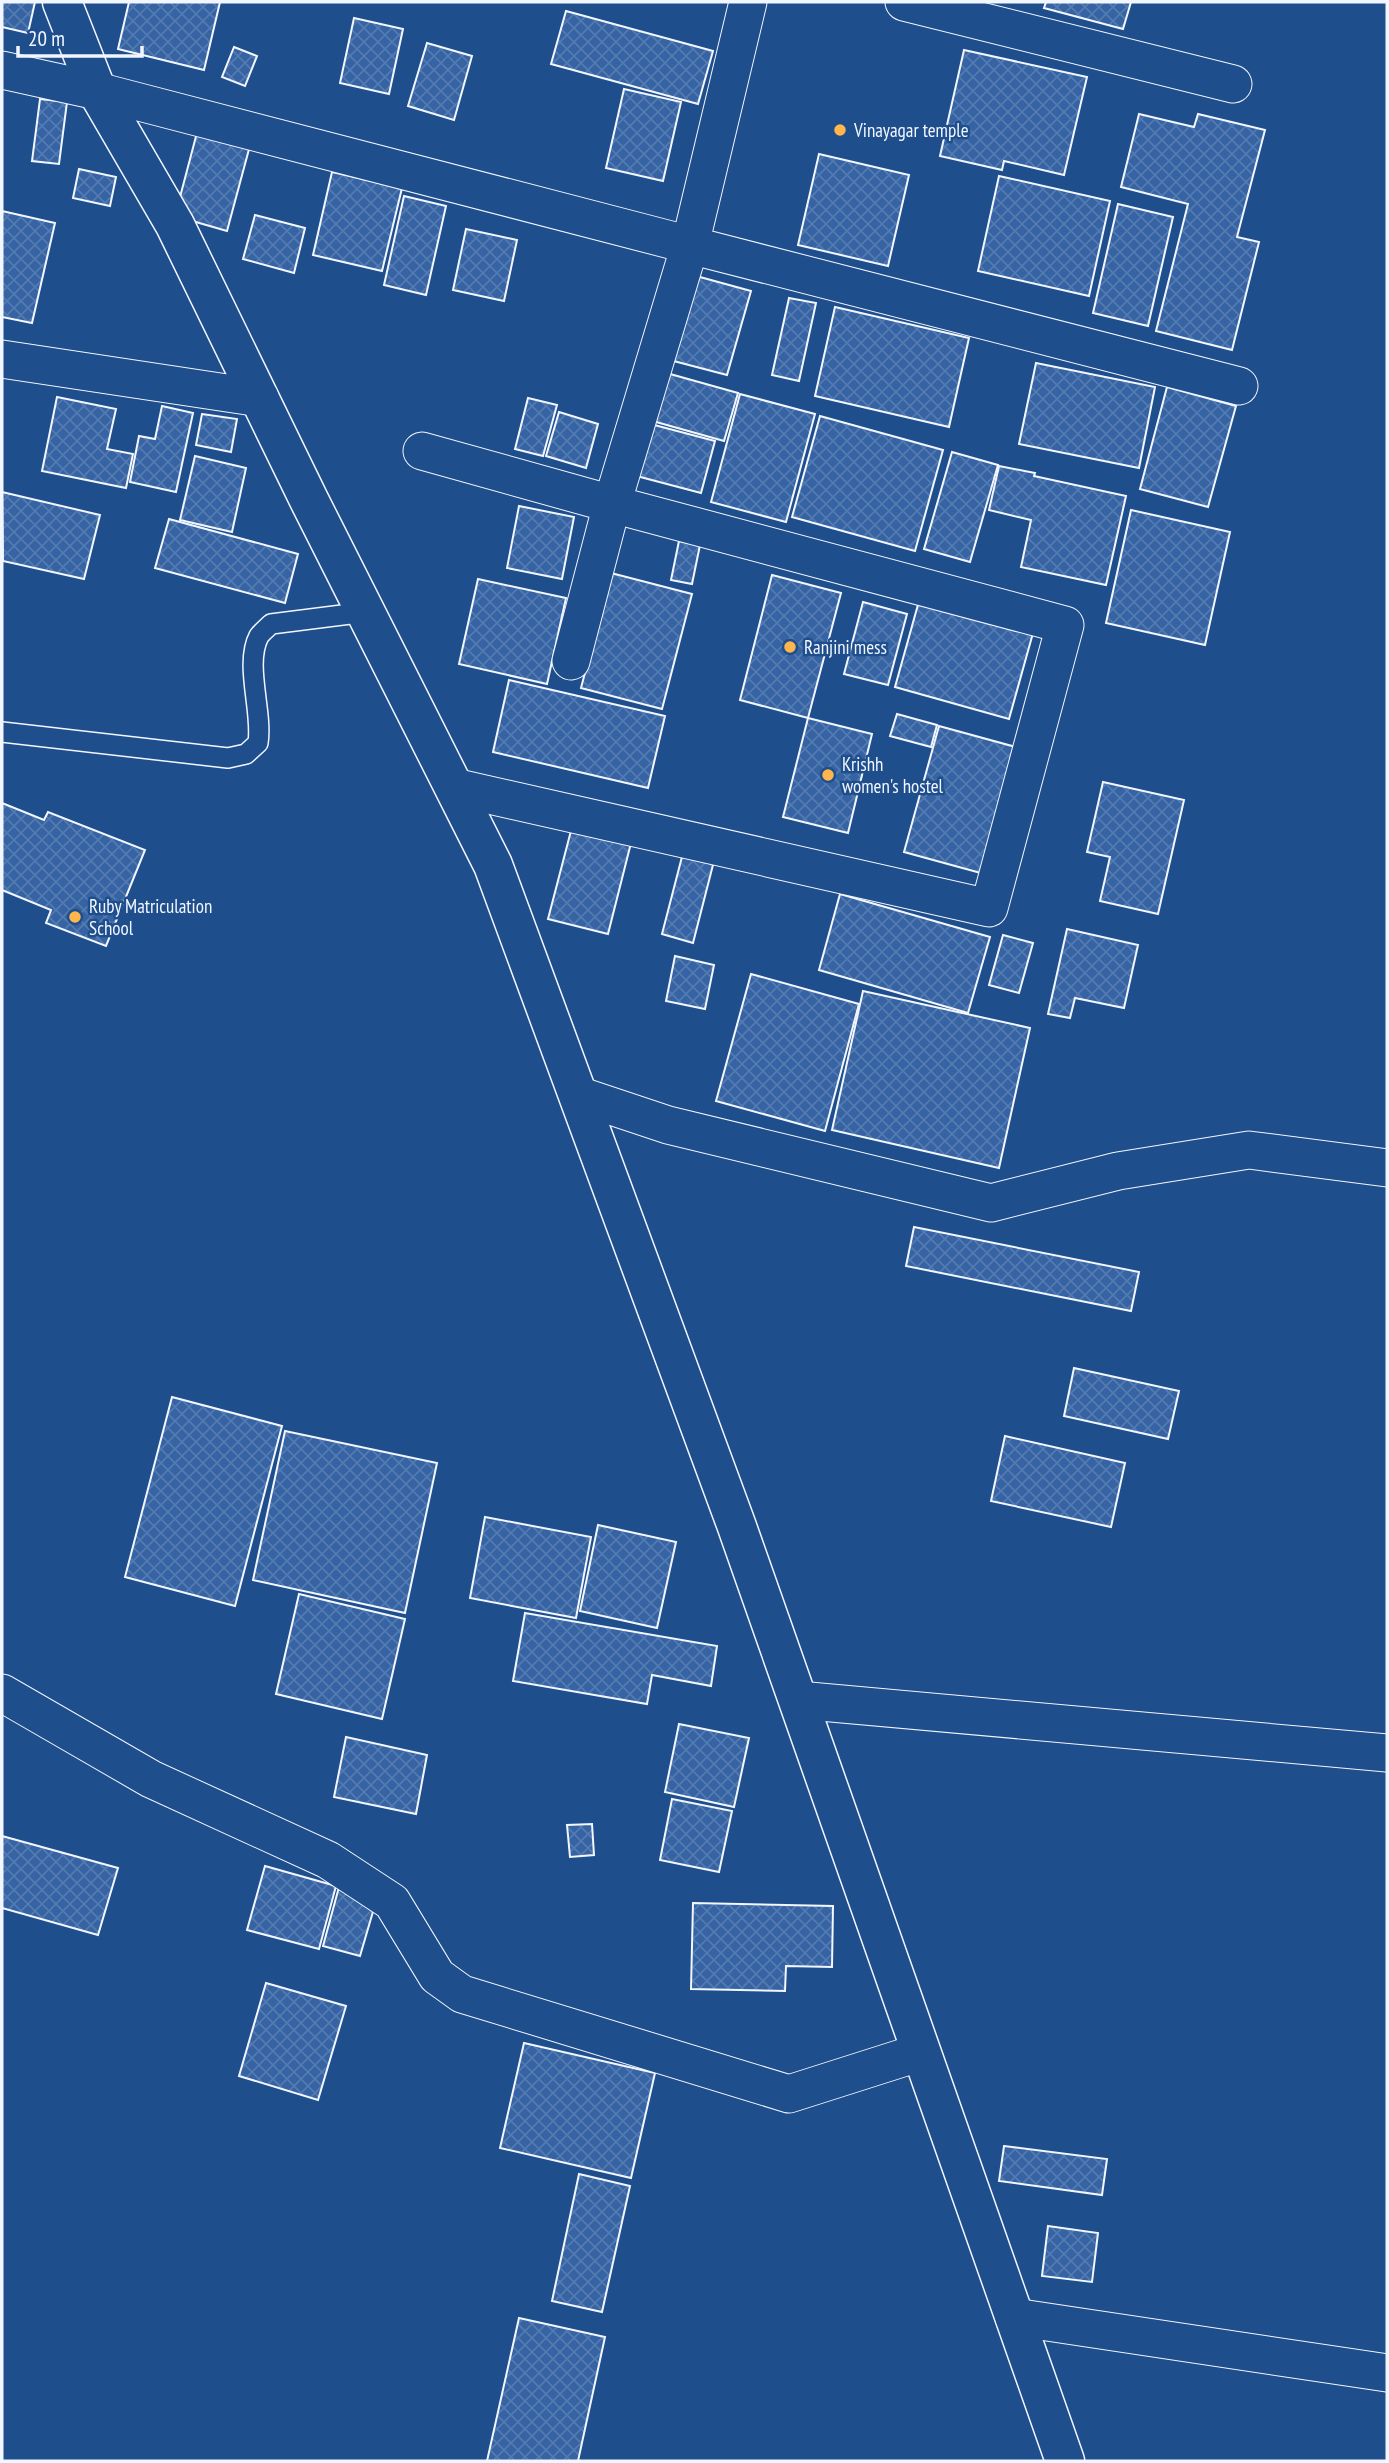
<svg xmlns="http://www.w3.org/2000/svg" width="1389" height="2463" font-family="'PT Sans Narrow',sans-serif">
  <style>
    .building { fill: url(#building-cross-hatch); stroke: #f2f6ff; stroke-width: 2 }
    .lines { fill: none; stroke-linecap: round; stroke-linejoin: round }
    .lane-casing { stroke: #f2f6ff; stroke-width: 22 }
    .street-casing { stroke: #f2f6ff; stroke-width: 39 }
    .secondary-casing { stroke: #f2f6ff; stroke-width: 41 }
    .lane { stroke: #1f4e8c; stroke-width: 19 }
    .street { stroke: #1f4e8c; stroke-width: 37 }
    .secondary { stroke: #1f4e8c; stroke-width: 38 }
    .poi-dot { fill: #ffb74d; stroke: #1f4e8c; stroke-width: 2.5 }
    .labels { text-anchor: middle; stroke-width: 5; stroke-linejoin: round; paint-order: stroke }
    .poi-label { font-size: 19px; fill: #f2f6ff; stroke: #1f4e8c; text-anchor: start }
  </style>
  <defs>
    <pattern id="building-cross-hatch" width="8" height="8" patternUnits="userSpaceOnUse" patternTransform="scale(1.75)"><rect width="8" height="8" fill="#3563a3"/><path d="M0 0l8 8M0 8l8-8" fill="none" stroke="#537ab1"/></pattern>
  </defs>
  <rect width="100%" height="100%" fill="#1f4e8c"/>
  <g class="building">
    <polygon points="2,2 35,2 28,33 2,27"/>
    <polygon points="129,2 220,2 204,70 118,49"/>
    <polygon points="1046,2 1131,2 1123,29 1044,8"/>
    <polygon points="566,11 713,51 698,104 551,64"/>
    <polygon points="354,18 403,29 389,94 340,83"/>
    <polygon points="427,43 472,56 454,120 408,106"/>
    <polygon points="234,47 257,56 245,86 222,77"/>
    <polygon points="964,50 1087,77 1064,175 1004,161 1002,170 940,156"/>
    <polygon points="624,89 681,102 663,181 606,168"/>
    <polygon points="40,99 67,102 59,164 32,161"/>
    <polygon points="1139,114 1194,127 1198,114 1265,130 1237,237 1259,242 1232,350 1156,331 1188,204 1121,187"/>
    <polygon points="199,125 252,138 227,231 175,216"/>
    <polygon points="819,154 909,175 888,266 798,245"/>
    <polygon points="79,169 116,177 110,206 73,198"/>
    <polygon points="332,172 402,188 382,271 313,255"/>
    <polygon points="999,176 1110,201 1089,296 978,271"/>
    <polygon points="404,196 446,206 426,295 384,285"/>
    <polygon points="1118,204 1173,217 1148,326 1093,313"/>
    <polygon points="2,211 55,223 32,323 2,317"/>
    <polygon points="255,215 305,228 294,273 243,259"/>
    <polygon points="466,229 517,240 504,301 453,290"/>
    <polygon points="689,274 751,291 727,375 666,359"/>
    <polygon points="789,298 816,303 799,381 772,375"/>
    <polygon points="835,307 969,338 949,427 815,396"/>
    <polygon points="1036,363 1155,387 1139,468 1019,444"/>
    <polygon points="663,372 738,393 724,441 649,420"/>
    <polygon points="1167,387 1236,406 1208,507 1140,489"/>
    <polygon points="740,394 815,414 786,522 711,502"/>
    <polygon points="57,397 116,409 107,449 133,454 126,488 42,471"/>
    <polygon points="528,398 557,405 543,456 515,449"/>
    <polygon points="162,406 193,413 176,492 130,482 139,436 155,439"/>
    <polygon points="559,412 598,424 586,468 546,456"/>
    <polygon points="202,414 237,419 231,452 196,445"/>
    <polygon points="820,416 943,450 915,551 792,517"/>
    <polygon points="643,422 715,441 701,493 629,474"/>
    <polygon points="952,452 998,465 970,562 924,549"/>
    <polygon points="195,456 246,468 232,532 180,520"/>
    <polygon points="999,466 1035,473 1034,476 1126,496 1106,585 1021,567 1031,520 989,510"/>
    <polygon points="2,492 100,515 84,579 3,561"/>
    <polygon points="519,506 574,517 562,579 507,568"/>
    <polygon points="1131,510 1230,532 1205,645 1106,623"/>
    <polygon points="169,519 298,554 285,603 155,568"/>
    <polygon points="679,541 700,545 692,584 671,580"/>
    <polygon points="611,573 692,594 662,709 581,688"/>
    <polygon points="772,575 841,593 808,718 740,700"/>
    <polygon points="478,579 566,598 547,684 459,664"/>
    <polygon points="919,601 1033,633 1009,719 895,687"/>
    <polygon points="863,602 907,614 888,685 844,674"/>
    <polygon points="509,680 665,716 648,788 493,752"/>
    <polygon points="897,714 937,725 931,747 890,736"/>
    <polygon points="808,718 872,734 848,833 783,817"/>
    <polygon points="939,726 1023,749 988,875 904,852"/>
    <polygon points="1103,782 1184,800 1158,914 1100,901 1110,857 1087,852"/>
    <polygon points="2,803 44,820 48,812 145,850 106,946 46,923 51,910 2,890"/>
    <polygon points="573,823 632,839 608,934 548,919"/>
    <polygon points="684,849 715,857 693,943 662,934"/>
    <polygon points="840,894 990,937 968,1013 819,970"/>
    <polygon points="1067,929 1138,945 1124,1008 1075,998 1070,1018 1048,1014"/>
    <polygon points="1003,935 1033,943 1019,993 989,985"/>
    <polygon points="675,956 714,965 705,1009 666,1001"/>
    <polygon points="751,974 859,1004 825,1131 716,1101"/>
    <polygon points="863,991 1030,1028 999,1168 832,1130"/>
    <polygon points="914,1227 1139,1272 1131,1311 906,1266"/>
    <polygon points="1074,1368 1179,1391 1168,1439 1064,1416"/>
    <polygon points="172,1397 282,1426 235,1606 125,1577"/>
    <polygon points="285,1431 437,1463 405,1613 253,1580"/>
    <polygon points="1005,1436 1125,1463 1111,1527 991,1501"/>
    <polygon points="485,1517 591,1537 576,1618 470,1598"/>
    <polygon points="598,1525 676,1542 657,1628 580,1611"/>
    <polygon points="299,1594 405,1619 382,1719 276,1694"/>
    <polygon points="525,1613 717,1646 711,1686 652,1675 647,1704 513,1681"/>
    <polygon points="679,1724 749,1738 734,1807 665,1792"/>
    <polygon points="346,1737 427,1755 416,1814 334,1797"/>
    <polygon points="672,1799 732,1811 719,1872 660,1860"/>
    <polygon points="592,1824 594,1855 570,1857 567,1825"/>
    <polygon points="2,1836 118,1868 98,1935 2,1908"/>
    <polygon points="265,1866 336,1886 319,1949 247,1930"/>
    <polygon points="339,1887 377,1898 360,1956 323,1946"/>
    <polygon points="693,1903 833,1906 832,1967 786,1966 785,1991 691,1989"/>
    <polygon points="266,1983 346,2006 318,2100 239,2076"/>
    <polygon points="524,2043 655,2073 631,2178 500,2148"/>
    <polygon points="1004,2146 1107,2159 1102,2195 999,2181"/>
    <polygon points="579,2174 630,2186 602,2312 552,2301"/>
    <polygon points="1048,2226 1098,2233 1092,2282 1042,2276"/>
    <polygon points="519,2318 605,2337 578,2461 487,2461"/>
  </g>
  <g class="lines">
    <g class="lane-casing">
      <path id="lane" d="M2,732L228,758L246,754L258,743C263,712 244,664 259,636C262,632 267,628 271,624L366,612"/>
    </g>
    <g class="street-casing">
      <g id="street">
        <polyline points="748,2 690,245 1239,386"/>
        <polyline points="904,2 1233,84"/>
        <polyline points="2,70 97,91 690,245 612,504 1065,625 989,908 454,787"/>
        <polyline points="2,359 260,398"/>
        <polyline points="422,451 612,504 571,661"/>
        <polyline points="578,1095 668,1125 991,1203 1118,1171 1249,1150 1387,1168"/>
        <polyline points="2,1693 151,1779 328,1860 392,1902 437,1976 462,1994 789,2094 921,2052"/>
        <polyline points="798,1700 1387,1753"/>
        <polyline points="1014,2317 1387,2373"/>
      </g>
    </g>
    <g class="secondary-casing">
      <polyline id="secondary" points="62,2 97,91 175,225 309,500 493,865 736,1524 1065,2461"/>
    </g>
    <use href="#lane" class="lane"/>
    <use href="#street" class="street"/>
    <use href="#secondary" class="secondary"/>
  </g>
  <g class="poi-dot">
    <circle cx="840" cy="130" r="7"/>
    <circle cx="790" cy="647" r="7"/>
    <circle cx="828" cy="775" r="7"/>
    <circle cx="75" cy="917" r="7"/>
  </g>
  <g class="labels">
    <g class="poi-label">
      <text x="854" y="137">Vinayagar temple</text>
      <text x="804" y="654">Ranjini mess</text>
      <text x="842" y="771">Krishh<tspan x="842" dy="22">women's hostel</tspan></text>
      <text x="89" y="913">Ruby Matriculation<tspan x="89" dy="22">School</tspan></text>
    </g>
  </g>
  <rect width="1389" height="2463" fill="none" stroke="#f2f6ff" stroke-width="7"/>
  <path d="M18 46v10h124v-10" fill="none" stroke="#f2f6ff" stroke-width="3.5"/>
  <text x="28" y="46" font-size="21" fill="#f2f6ff" stroke="#1f4e8c" stroke-width="5" paint-order="stroke">20 m</text>
</svg>
